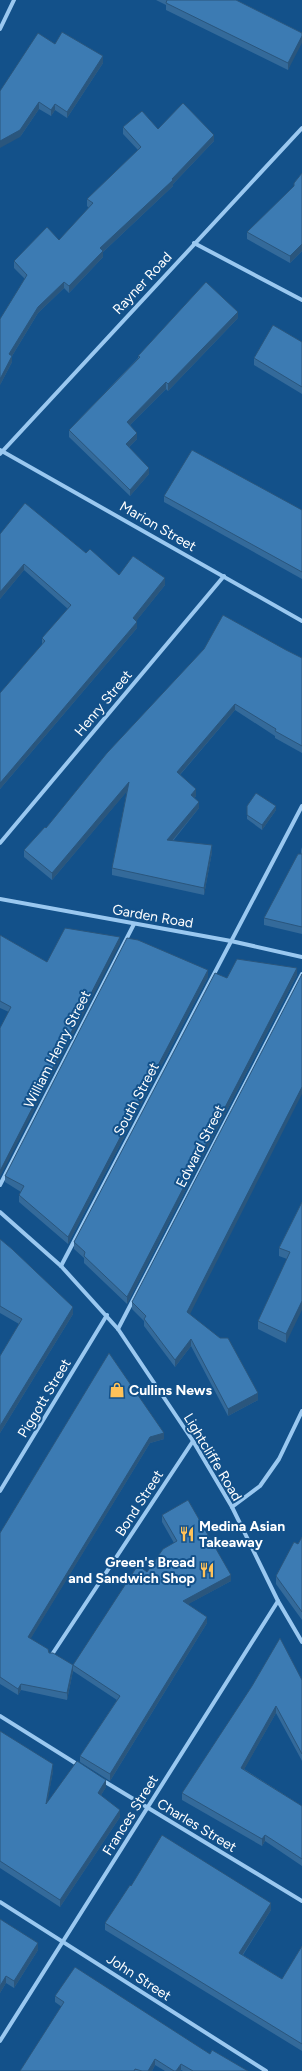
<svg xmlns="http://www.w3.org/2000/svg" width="302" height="2071" font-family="Figtree,sans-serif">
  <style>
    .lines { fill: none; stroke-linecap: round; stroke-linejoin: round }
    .minor { stroke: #9ac8f0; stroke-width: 4 }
    .wall { fill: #346a9a }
    .shaded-wall { fill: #2a567d }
    .building { fill: #3c7bb3; stroke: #2a567d }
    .labels { text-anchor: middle; stroke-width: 4; stroke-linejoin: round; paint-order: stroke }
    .street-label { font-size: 14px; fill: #fff; stroke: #13518a }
    .poi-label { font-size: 14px; font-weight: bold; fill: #fff; stroke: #13518a; text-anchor: start }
  </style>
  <rect width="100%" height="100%" fill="#13518a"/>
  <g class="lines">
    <g class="minor">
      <polyline points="0,29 14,0"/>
      <polyline points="194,243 302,300"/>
      <polyline points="0,450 302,621"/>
      <polyline points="0,454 302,128"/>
      <polyline points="0,843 224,576"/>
      <polyline points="0,899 231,941 302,957"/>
      <polyline points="0,1185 134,924"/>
      <polyline points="0,1212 61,1266 118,1329 193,1441 232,1507 278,1601 302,1642"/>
      <polyline points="61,1266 302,806"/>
      <polyline points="118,1329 302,974"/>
      <polyline points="0,1491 107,1315"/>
      <polyline points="232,1507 260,1486 279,1459 302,1411"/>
      <polyline points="51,1656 193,1441"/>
      <polyline points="0,1716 80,1766"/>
      <polyline points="102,1780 302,1901"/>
      <polyline points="0,1902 266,2071"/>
      <polyline points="0,2041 278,1601"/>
    </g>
  </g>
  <g class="wall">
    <polygon points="156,0 236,0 302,33 288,70 166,10 166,5"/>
    <polygon points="55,44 103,63 67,118 55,110 51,116 39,109 20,137"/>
    <polygon points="123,127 158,129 214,141 173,184 173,186 103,252 103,257 69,293 64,288 38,313 12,356 12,362 0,385 25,279 14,268 14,261 59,240 89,208 87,206 87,199 138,150 123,134"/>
    <polygon points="247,232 302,251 290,263 247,239"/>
    <polygon points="238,318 168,391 166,389 130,425 137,439 129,447 149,474 130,496 69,437 69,430 138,358 138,356"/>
    <polygon points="302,342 302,394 254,365 254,358"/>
    <polygon points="164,496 302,510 302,579 164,502"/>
    <polygon points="0,534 86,553 119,575 165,585 136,621 137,628 0,789 0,693 42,645 42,638 68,609 24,570 0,599"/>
    <polygon points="286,650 302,658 302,753 275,738 275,736 235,710 180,775 196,796 194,798 199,808 173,841 212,852 204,895 112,875 112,868 127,791 52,880 24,857 24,850 46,828"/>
    <polygon points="247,806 276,810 262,830 247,819"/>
    <polygon points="302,847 302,934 264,925 264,918 301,854 301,850"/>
    <polygon points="0,935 47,962 120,944 9,1012 0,1008"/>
    <polygon points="297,975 127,1304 84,1263 84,1258 74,1249 74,1242 227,978"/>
    <polygon points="208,977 68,1244 19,1202 19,1195 21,1192 5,1182 5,1176"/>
    <polygon points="302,1202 286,1343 258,1329 258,1321 287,1259 279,1256 279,1248"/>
    <polygon points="0,1239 73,1314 0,1433 0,1356 19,1324 0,1313"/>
    <polygon points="132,1302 190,1314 258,1400 228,1416 191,1346 175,1367 144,1326 144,1321 132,1309"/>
    <polygon points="109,1353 164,1439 150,1443 30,1639 49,1653 73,1665 147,1572 174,1543 162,1522 162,1515 231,1581 188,1604 207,1623 110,1781 80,1762 80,1756 117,1700 73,1671 67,1700 21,1690 18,1695 0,1684 0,1533"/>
    <polygon points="302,1537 302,1620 276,1584 276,1576 298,1544"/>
    <polygon points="302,1680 302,1761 276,1713 244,1769 302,1806 302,1866 265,1841 262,1846 182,1800 182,1793"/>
    <polygon points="0,1731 53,1771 47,1802 106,1787 101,1795 120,1817 60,1907 0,1868"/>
    <polygon points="131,1886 271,1910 243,1955 282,1979 302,1946 302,2051 105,1930 105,1923"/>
    <polygon points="0,1919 38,1950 14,1988 6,1983 0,1993"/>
    <polygon points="55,1996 210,2054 248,2071 183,2071 181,2070 180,2071 165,2071 155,2065 152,2071 20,2071 62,2007 55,2002"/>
  </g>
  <g class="shaded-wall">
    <polygon points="302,36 302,43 288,70 288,63"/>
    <polygon points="103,56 103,63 67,118 67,112"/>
    <polygon points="39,102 39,109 20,137 0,148 0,141"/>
    <polygon points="55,104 55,110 51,116 51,110"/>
    <polygon points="214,135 214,141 173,184 173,186 103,252 103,257 69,293 69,286 100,248 172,179"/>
    <polygon points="302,244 302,251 290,263 290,256"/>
    <polygon points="64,282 64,288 38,313 12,356 12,362 0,385 0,379 9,354 38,307"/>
    <polygon points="238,312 238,318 168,391 168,384"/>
    <polygon points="166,382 166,389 127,428 127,422"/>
    <polygon points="137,433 137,439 126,450 126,444"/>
    <polygon points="149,468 149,474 130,496 130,490"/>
    <polygon points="24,564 24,570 0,599 0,592"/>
    <polygon points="165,578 165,585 133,625 133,618"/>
    <polygon points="137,622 137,628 0,789 0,783"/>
    <polygon points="235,704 235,710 177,778 177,772"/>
    <polygon points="129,782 129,789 52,880 52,873"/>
    <polygon points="196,789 196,796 191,802 191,795"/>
    <polygon points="199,802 199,808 167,847 167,840"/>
    <polygon points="276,806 276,810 262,830 262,825"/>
    <polygon points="212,845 212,852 204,895 204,888"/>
    <polygon points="120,937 120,944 0,1177 0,1171"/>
    <polygon points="297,968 297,975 127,1304 127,1297"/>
    <polygon points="208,970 208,977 68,1244 68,1237"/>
    <polygon points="302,1087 302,1094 187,1320 187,1312"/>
    <polygon points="302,1301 302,1310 286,1343 286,1334"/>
    <polygon points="73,1307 73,1314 0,1433 0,1426"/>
    <polygon points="191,1339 191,1346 175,1367 175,1360"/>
    <polygon points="258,1393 258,1400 228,1416 228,1409"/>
    <polygon points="164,1433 164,1439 150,1443 28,1643 28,1637 150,1437"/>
    <polygon points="231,1575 231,1581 183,1607 183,1601"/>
    <polygon points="207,1617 207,1623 110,1781 110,1774"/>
    <polygon points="73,1665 73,1671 67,1700 67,1693"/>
    <polygon points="21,1684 21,1690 18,1695 18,1689"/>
    <polygon points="276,1706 276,1713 241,1775 241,1768"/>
    <polygon points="53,1764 53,1771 46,1811 46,1804"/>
    <polygon points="106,1780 106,1787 98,1800 98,1793"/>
    <polygon points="120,1810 120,1817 60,1907 60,1900"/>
    <polygon points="265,1835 265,1841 262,1846 262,1839"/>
    <polygon points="271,1903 271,1910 239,1960 239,1953"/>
    <polygon points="38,1943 38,1950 14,1988 14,1981"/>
    <polygon points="6,1976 6,1983 0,1993 0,1986"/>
    <polygon points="155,2059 155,2065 152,2071 148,2071"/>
    <polygon points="181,2064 181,2070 180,2071 176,2071"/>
  </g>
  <g class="building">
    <polygon points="167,0 236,0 302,33 302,36 288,63 166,3"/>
    <polygon points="62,32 103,56 67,112 55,104 51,110 39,102 20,130 0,141 0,91 38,33 55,44"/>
    <polygon points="183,103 214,135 172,179 173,180 100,248 103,251 69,286 64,282 38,307 9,354 12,356 0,379 0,319 27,275 14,261 47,227 59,240 93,203 87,199 141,147 123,127 142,111 158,129"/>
    <polygon points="302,173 302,244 290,256 247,232 294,186 294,183"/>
    <polygon points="206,282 238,312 168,384 166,382 127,422 137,433 126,444 149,468 130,490 69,430 140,357 138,356"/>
    <polygon points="273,325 302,342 302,387 254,358"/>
    <polygon points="192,450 302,510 302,572 164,496"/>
    <polygon points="25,503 86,553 90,549 119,575 133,556 165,578 133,618 137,622 0,783 0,693 45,641 42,638 71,605 24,564 0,592 0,534"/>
    <polygon points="223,615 286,650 302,658 302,746 275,731 276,729 235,704 177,772 196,789 191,795 199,802 167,840 212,845 204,888 112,868 129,782 52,873 24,850 45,827 46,828 107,753 204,649"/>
    <polygon points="256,793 276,806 262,825 247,815 247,806"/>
    <polygon points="298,854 302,854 302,927 264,918"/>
    <polygon points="65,928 120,937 0,1171 0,1028 11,1007 0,1001 0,935 47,962"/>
    <polygon points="127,938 138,940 208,970 68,1237 19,1195 24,1186 5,1176"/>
    <polygon points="237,959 297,968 127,1297 84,1256 85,1252 74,1242 215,973 227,978"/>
    <polygon points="302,974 302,1087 187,1312 220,1338 228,1338 258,1393 228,1409 191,1339 175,1360 144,1319 146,1316 132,1302"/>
    <polygon points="302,1202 302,1301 286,1334 258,1321 290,1252 279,1248"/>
    <polygon points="0,1239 12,1249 73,1307 0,1426 0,1356 22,1319 0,1306"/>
    <polygon points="109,1353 164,1433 150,1437 28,1637 48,1649 49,1653 53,1653 73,1665 138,1565 147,1572 163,1549 177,1541 162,1515 188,1500 231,1575 183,1601 207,1617 110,1774 80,1756 120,1696 73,1665 67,1693 21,1684 18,1689 0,1677 0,1533"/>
    <polygon points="302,1537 302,1612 276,1576 294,1542 298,1544"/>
    <polygon points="280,1638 302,1680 302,1754 276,1706 241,1768 302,1806 302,1859 265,1835 262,1839 182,1793 252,1686"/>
    <polygon points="0,1731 53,1764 46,1804 77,1761 106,1780 98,1793 120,1810 60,1900 0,1861"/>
    <polygon points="162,1835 271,1903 239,1953 282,1979 302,1946 302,2044 105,1923 130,1885 131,1886"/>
    <polygon points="0,1919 38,1943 14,1981 6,1976 0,1986"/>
    <polygon points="75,1967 210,2054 212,2050 248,2071 193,2071 181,2064 176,2071 174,2071 155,2059 148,2071 142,2071 135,2069 134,2071 20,2071 64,2002 55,1996"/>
  </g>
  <defs>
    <g id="shop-bare" transform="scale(1.2)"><path d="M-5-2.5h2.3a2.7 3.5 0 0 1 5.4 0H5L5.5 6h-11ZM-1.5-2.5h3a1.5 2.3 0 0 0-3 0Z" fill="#ffc259" stroke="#13518a" stroke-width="2.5" paint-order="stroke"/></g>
    <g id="restaurant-bare" transform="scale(1.2)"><path d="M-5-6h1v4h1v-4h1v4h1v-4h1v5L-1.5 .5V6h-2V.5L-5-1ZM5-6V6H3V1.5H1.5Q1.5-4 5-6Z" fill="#ffc259" stroke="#13518a" stroke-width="2.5" paint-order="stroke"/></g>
  </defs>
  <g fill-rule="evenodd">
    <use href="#shop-bare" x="117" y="1390"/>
    <use href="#restaurant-bare" x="187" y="1534"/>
    <use href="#restaurant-bare" x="207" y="1570"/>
  </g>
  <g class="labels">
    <g class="street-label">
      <text transform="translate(142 283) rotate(-47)" y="5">Rayner Road</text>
      <text transform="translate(158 526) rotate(30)" y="5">Marion Street</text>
      <text transform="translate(103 703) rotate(-50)" y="5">Henry Street</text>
      <text transform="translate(153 916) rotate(10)" y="5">Garden Road</text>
      <text transform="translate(57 1049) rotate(-63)" y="5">William Henry Street</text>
      <text transform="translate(136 1099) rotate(-62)" y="5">South Street</text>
      <text transform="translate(200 1146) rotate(-63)" y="5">Edward Street</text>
      <text transform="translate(44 1398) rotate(-59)" y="5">Piggott Street</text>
      <text transform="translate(213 1457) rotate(59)" y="5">Lightcliffe Road</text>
      <text transform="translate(139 1503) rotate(-57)" y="5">Bond Street</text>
      <text transform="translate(130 1815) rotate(-58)" y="5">Frances Street</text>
      <text transform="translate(197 1825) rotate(31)" y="5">Charles Street</text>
      <text transform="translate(139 1977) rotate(33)" y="5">John Street</text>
    </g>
    <g class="poi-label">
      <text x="129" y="1395">Cullins News</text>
      <text x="199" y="1531">Medina Asian<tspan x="199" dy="16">Takeaway</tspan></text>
      <text x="195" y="1567" text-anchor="end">Green's Bread<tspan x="195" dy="16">and Sandwich Shop</tspan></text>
    </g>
  </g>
</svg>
